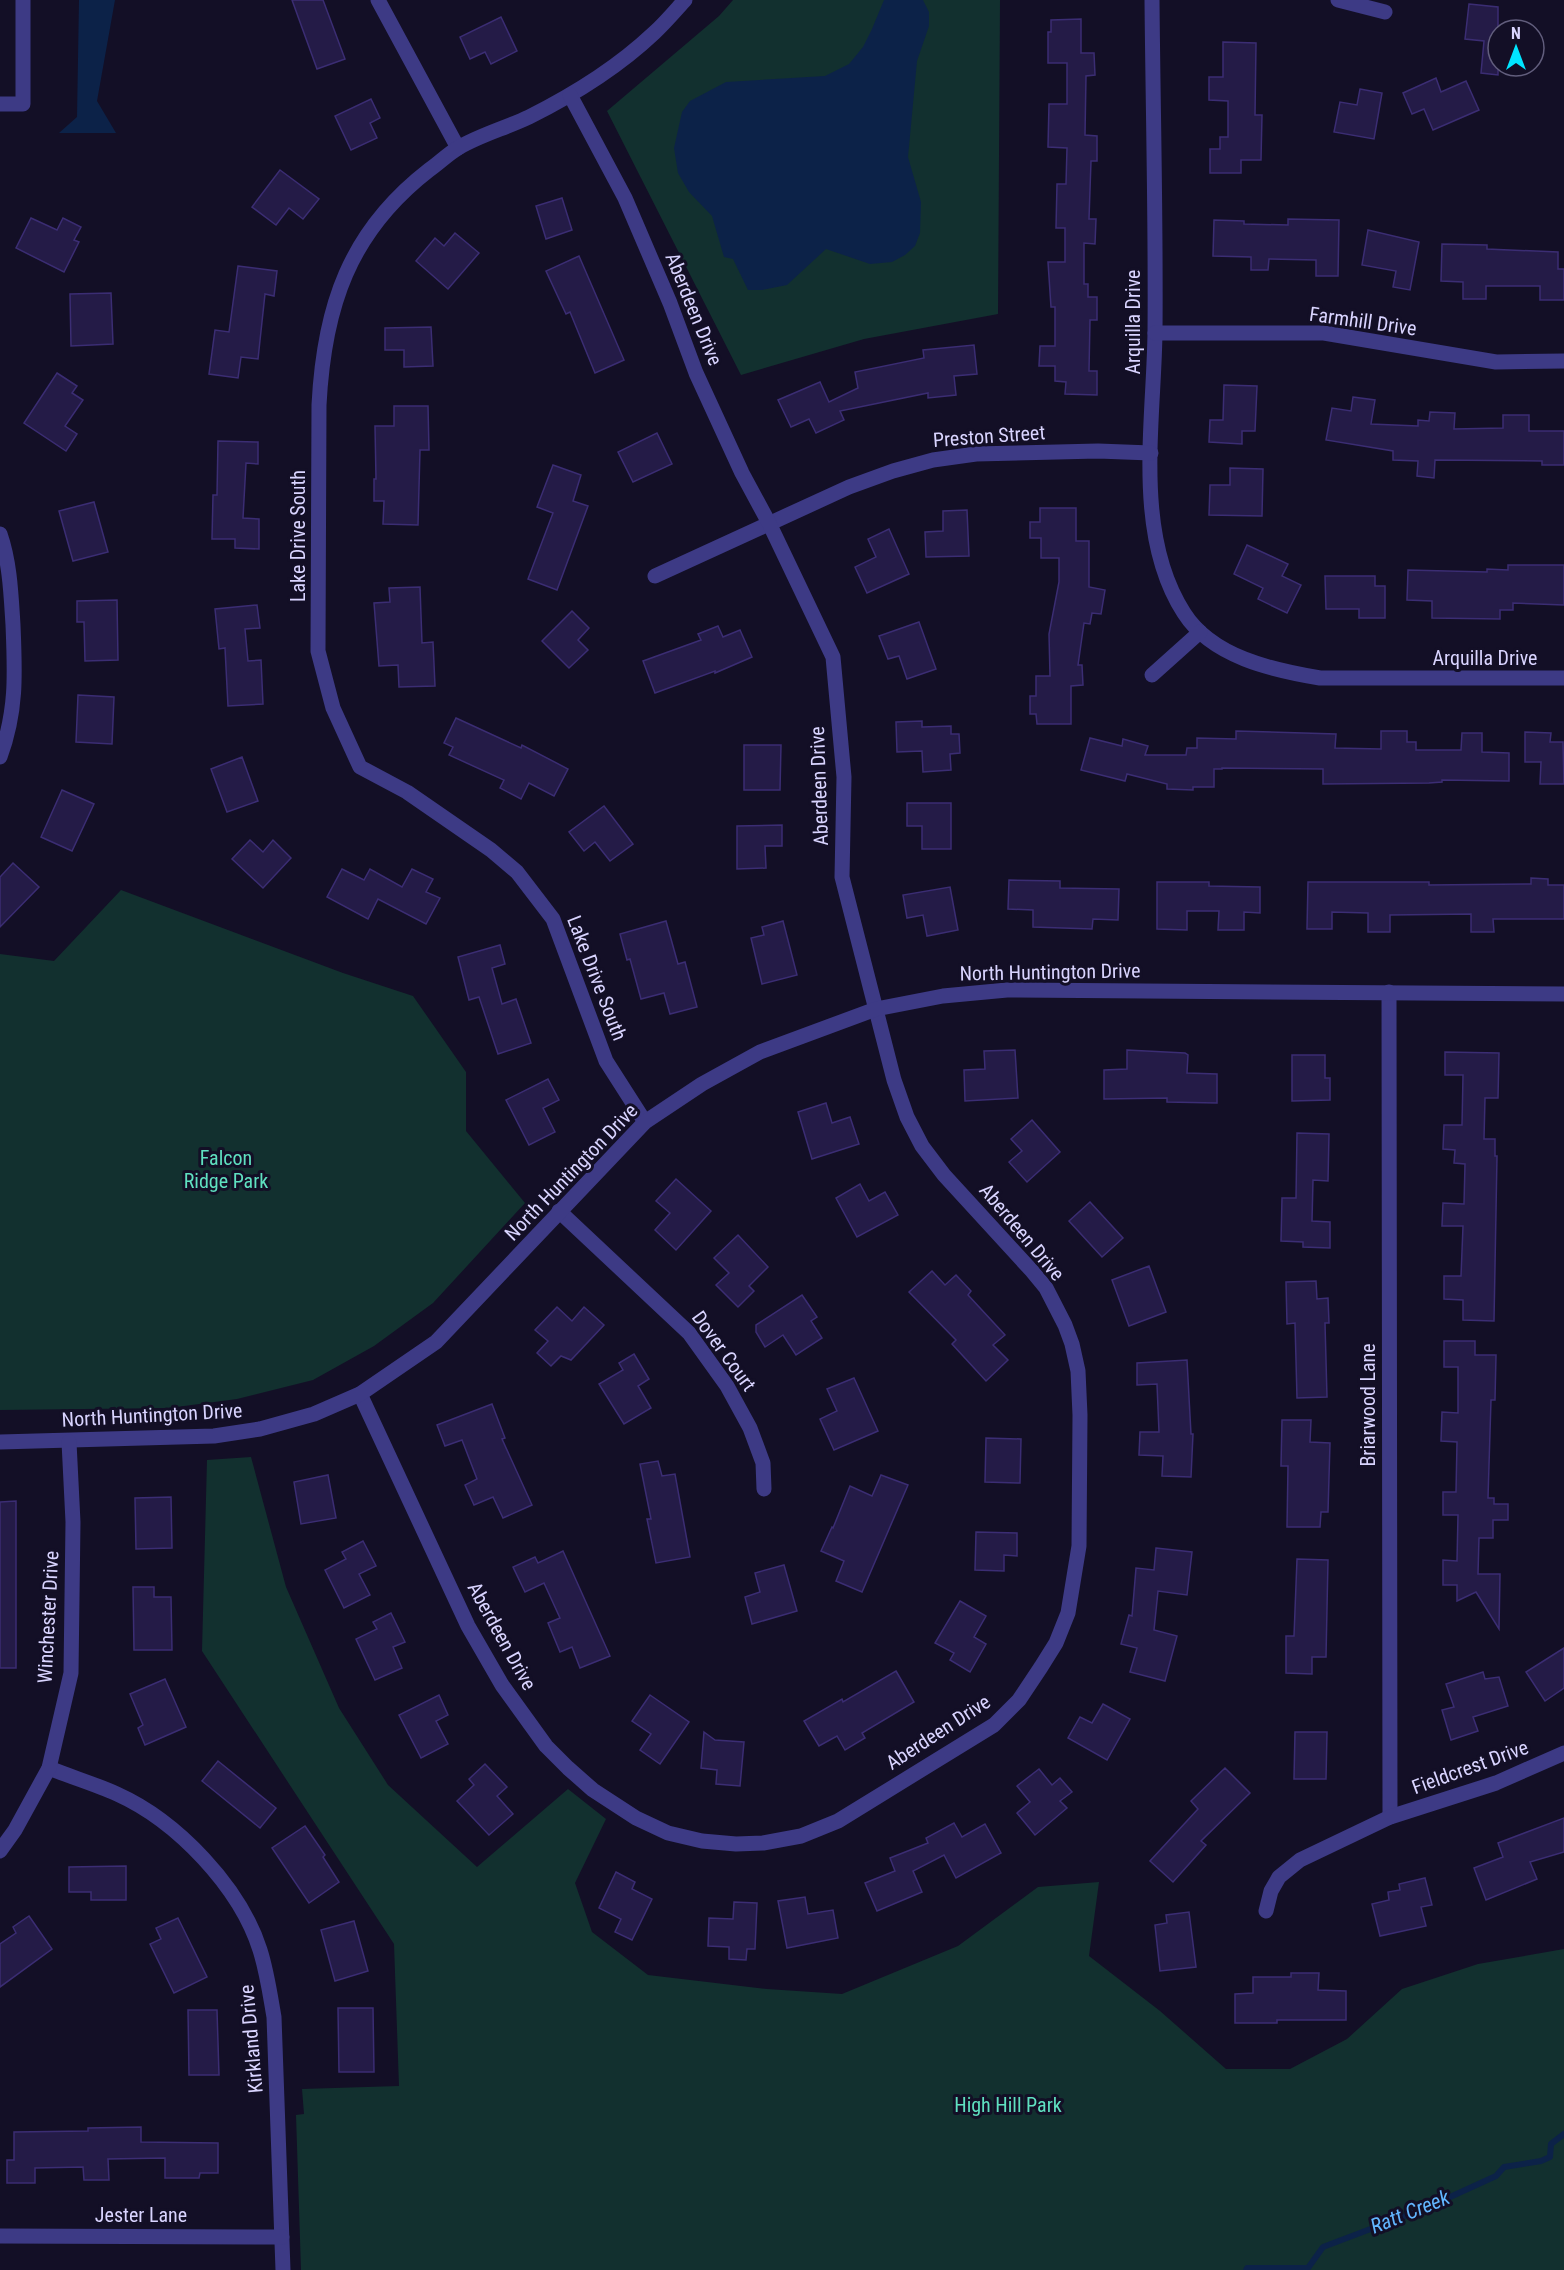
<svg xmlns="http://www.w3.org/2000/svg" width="1564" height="2270" font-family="'Roboto Condensed',sans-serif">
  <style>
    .green { fill: #12302f }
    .water { fill: #0c2248 }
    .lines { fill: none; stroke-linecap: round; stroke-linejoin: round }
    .stream { stroke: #0c2248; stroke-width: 6 }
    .building { fill: #241b47; stroke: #3b2d73; stroke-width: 1.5 }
    .minor { stroke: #3d3a85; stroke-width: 15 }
    .labels { text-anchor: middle; stroke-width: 6; stroke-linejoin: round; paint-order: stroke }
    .street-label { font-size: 20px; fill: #d9d4ff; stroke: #130f26 }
    .park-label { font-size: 20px; fill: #5fe0c0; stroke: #130f26 }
    .water-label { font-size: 21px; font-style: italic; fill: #62b6ff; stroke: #130f26 }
  </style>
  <rect width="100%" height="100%" fill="#130f26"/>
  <g class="green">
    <polygon points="733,0 1000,0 998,314 864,339 741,375 607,111 719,16"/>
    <polygon points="121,890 343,973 413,996 466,1072 466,1131 525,1203 433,1303 374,1346 313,1380 237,1399 169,1408 0,1410 0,954 54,961"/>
    <polygon points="251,1457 286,1587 339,1708 388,1785 477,1867 568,1789 606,1819 575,1883 592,1932 648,1975 767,1989 842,1994 958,1946 1038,1887 1099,1882 1089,1956 1160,2011 1226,2069 1290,2069 1347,2039 1402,1989 1478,1964 1564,1949 1564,2270 301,2270 296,2115 304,2114 302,2089 399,2086 394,1944 202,1651 207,1460"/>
  </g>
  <g class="water">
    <polygon points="79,0 115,0 97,101 116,133 59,133 77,117"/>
    <polygon points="884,0 923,0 929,12 929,26 917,61 908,157 921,202 920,233 915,246 905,255 892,262 870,264 826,249 787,285 762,290 748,290 733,259 724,257 712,216 689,192 678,173 674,148 682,112 690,101 726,82 825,76 849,64 863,47 872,29"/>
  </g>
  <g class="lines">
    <polyline class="stream" points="1246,2270 1247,2268 1308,2268 1323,2247 1426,2208 1496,2176 1504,2167 1541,2161 1550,2157 1551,2144 1564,2134"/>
  </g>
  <g class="building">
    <polygon points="292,0 323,0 345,59 317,69"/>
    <polygon points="1469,4 1498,7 1498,75 1481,73 1484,41 1465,39"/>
    <polygon points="501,17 517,51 491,64 485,52 470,59 460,37"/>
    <polygon points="1081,19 1081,53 1094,53 1095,75 1086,76 1085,135 1097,136 1097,161 1091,161 1089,219 1096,219 1095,244 1084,243 1084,284 1088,284 1088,297 1097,297 1097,320 1090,320 1089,371 1097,371 1097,395 1065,394 1066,382 1055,381 1055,366 1039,366 1040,346 1055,346 1055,307 1051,307 1048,262 1065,262 1065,228 1056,228 1057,184 1066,184 1067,148 1048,147 1049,104 1067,104 1067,63 1048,63 1048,32 1051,32 1051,20"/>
    <polygon points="1223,42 1256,43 1255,115 1262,115 1261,160 1241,160 1241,173 1210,173 1210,149 1220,149 1220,137 1228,137 1228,101 1209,100 1209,77 1223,77"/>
    <polygon points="1436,78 1441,92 1466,81 1479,110 1433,130 1424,109 1412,114 1403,93"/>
    <polygon points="1360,89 1382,93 1374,139 1334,132 1340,102 1357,105"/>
    <polygon points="371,99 380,118 370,123 377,138 351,150 335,116"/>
    <polygon points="280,170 319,199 303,219 289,208 276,225 252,207"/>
    <polygon points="562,198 572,230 546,239 536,206"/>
    <polygon points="31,218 57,230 63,218 81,227 74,240 79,242 64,272 16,248"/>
    <polygon points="1288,219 1339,220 1338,276 1316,276 1316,260 1269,259 1268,270 1251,270 1251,257 1213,256 1214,220 1244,221 1244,224 1288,225"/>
    <polygon points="1368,230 1419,242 1410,290 1393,287 1396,271 1362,265"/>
    <polygon points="455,233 479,253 448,289 416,261 435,238 444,246"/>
    <polygon points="1442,244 1487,245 1487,249 1558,252 1558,269 1564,269 1564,300 1540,300 1540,286 1486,286 1486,299 1463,299 1463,282 1441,281"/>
    <polygon points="579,256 624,360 595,373 570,312 566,314 546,271"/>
    <polygon points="238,266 277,271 274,296 265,294 258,359 241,357 238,378 209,374 215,330 229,332"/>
    <polygon points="111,293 113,344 71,346 70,294"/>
    <polygon points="431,327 433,366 404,367 404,350 385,350 385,328"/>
    <polygon points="974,345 977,374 954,376 956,395 928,398 928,393 840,411 844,420 816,433 809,419 791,427 778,400 820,382 829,402 858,388 855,372 924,358 923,350"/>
    <polygon points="57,373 77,386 72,393 83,400 65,426 77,434 66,451 24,423"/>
    <polygon points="1224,385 1257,386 1255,431 1242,431 1242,444 1209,442 1210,420 1223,420"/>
    <polygon points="1353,397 1375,400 1371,424 1418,426 1418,420 1429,421 1430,412 1455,413 1454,429 1503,428 1503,415 1529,415 1529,431 1564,431 1564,465 1542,465 1542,461 1435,460 1434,478 1417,476 1418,461 1393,460 1393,451 1326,440 1332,408 1351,411"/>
    <polygon points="394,406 428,406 429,450 420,450 418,525 383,524 384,501 374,501 374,479 376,479 375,426 394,426"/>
    <polygon points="657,433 672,464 633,482 618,452"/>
    <polygon points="218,441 258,442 258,464 246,463 243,518 259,519 259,549 235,548 235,539 212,539 213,495 217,495"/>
    <polygon points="553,465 581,475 573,501 588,506 557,590 528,579 553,513 537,507"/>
    <polygon points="1230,468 1263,469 1262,516 1209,515 1210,485 1230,485"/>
    <polygon points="94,502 108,552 73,561 59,511"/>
    <polygon points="1040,508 1076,508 1076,541 1089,541 1089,587 1105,590 1101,614 1092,613 1090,624 1084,623 1078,665 1082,665 1083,685 1071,686 1071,724 1037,724 1036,714 1030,714 1030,696 1036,696 1036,676 1050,676 1049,634 1059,582 1059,558 1041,558 1041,538 1030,538 1030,522 1040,522"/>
    <polygon points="967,510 969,556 926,557 925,532 943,531 943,511"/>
    <polygon points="889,529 909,574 867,593 855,567 876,557 868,539"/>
    <polygon points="1247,545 1288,564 1282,576 1301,585 1287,613 1258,599 1263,588 1234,574"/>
    <polygon points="1508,565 1564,565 1564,605 1513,603 1513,610 1500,610 1500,619 1432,618 1432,601 1407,600 1408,570 1487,572 1487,569 1508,570"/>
    <polygon points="1325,576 1375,576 1375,586 1385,586 1385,618 1359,618 1359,609 1326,609"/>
    <polygon points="420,587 422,643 433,642 435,686 399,687 398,665 379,666 374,603 390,602 389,588"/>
    <polygon points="117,600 118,660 85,661 84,622 77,622 77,601"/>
    <polygon points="257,605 260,628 245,629 248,661 261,660 263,704 228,706 225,648 219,649 215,609"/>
    <polygon points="572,611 589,628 578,640 588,650 569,668 542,641"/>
    <polygon points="919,622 936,669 907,679 899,656 888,659 879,636"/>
    <polygon points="718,626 723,637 740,630 752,657 715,673 715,671 655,693 643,661 701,640 698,634"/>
    <polygon points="78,695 114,697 112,744 76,742"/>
    <polygon points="456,718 521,748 522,745 568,769 554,796 529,783 521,799 500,788 504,780 449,755 453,747 444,743"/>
    <polygon points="922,721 922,727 951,726 951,734 959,734 960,753 950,754 951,770 923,772 922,751 897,752 896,722"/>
    <polygon points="1236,731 1336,734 1335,748 1381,749 1381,731 1407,731 1407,742 1416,742 1416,750 1461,750 1462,733 1482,733 1482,752 1509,753 1509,781 1442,780 1442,782 1429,783 1323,784 1323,769 1222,768 1222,769 1214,769 1214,787 1193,787 1193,790 1167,789 1167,784 1127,774 1125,781 1081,770 1090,738 1122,746 1123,739 1148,746 1145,755 1186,755 1187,748 1197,748 1197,738 1236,739"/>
    <polygon points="1525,732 1551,733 1550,742 1563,742 1564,784 1540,784 1541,762 1525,762"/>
    <polygon points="744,745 781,745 780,790 744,790"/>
    <polygon points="242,757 258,801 227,812 211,769"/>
    <polygon points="62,790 94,804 72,851 41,837"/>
    <polygon points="907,803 951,803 951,849 922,849 922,826 907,826"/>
    <polygon points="604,806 633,844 610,861 595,842 584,851 569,832"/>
    <polygon points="782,825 782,846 765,846 766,868 737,869 737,826"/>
    <polygon points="250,840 263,852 273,840 291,858 263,888 232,859"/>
    <polygon points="13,863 39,887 0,927 0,877"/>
    <polygon points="342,869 364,880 370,869 402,887 412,869 433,879 426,892 440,898 426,924 378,899 368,919 327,897"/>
    <polygon points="1531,878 1548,879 1548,885 1564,885 1564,919 1493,919 1494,932 1471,932 1471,914 1390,915 1390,932 1368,932 1368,913 1332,912 1332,929 1307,929 1308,882 1429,882 1429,885 1531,884"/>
    <polygon points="1009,880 1060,881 1060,888 1119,889 1118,920 1093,919 1092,929 1033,927 1033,910 1008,909"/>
    <polygon points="1157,882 1209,882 1209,886 1260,887 1260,913 1244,912 1244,930 1218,930 1219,911 1187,911 1187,930 1157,929"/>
    <polygon points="950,887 958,930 927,936 923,915 907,918 903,895"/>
    <polygon points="666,921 678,964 685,962 697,1007 670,1014 664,993 641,999 630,959 627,960 620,934"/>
    <polygon points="783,921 797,975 762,984 751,938 764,935 762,927"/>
    <polygon points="500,945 505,964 492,968 502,1004 516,999 531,1043 498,1054 479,997 469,1000 458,957"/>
    <polygon points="1015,1050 1018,1098 965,1101 964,1070 985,1069 984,1051"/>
    <polygon points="1127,1050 1185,1053 1188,1055 1187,1073 1217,1074 1217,1103 1167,1102 1167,1098 1104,1099 1104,1070 1127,1069"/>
    <polygon points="1445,1052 1499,1053 1498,1098 1485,1098 1484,1139 1495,1139 1495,1156 1497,1156 1494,1321 1463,1320 1463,1300 1444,1299 1444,1276 1461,1276 1463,1226 1442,1226 1443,1203 1464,1204 1465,1164 1454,1163 1455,1150 1443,1149 1444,1125 1462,1125 1463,1075 1445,1075"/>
    <polygon points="1292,1055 1325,1055 1325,1078 1330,1078 1330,1100 1292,1101"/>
    <polygon points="548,1079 559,1100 543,1108 555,1132 529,1145 506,1100"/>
    <polygon points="826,1103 832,1123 850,1117 859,1144 812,1159 798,1112"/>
    <polygon points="1032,1120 1060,1152 1027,1182 1009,1162 1022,1151 1011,1139"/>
    <polygon points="1297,1133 1329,1134 1328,1181 1313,1180 1312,1221 1330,1222 1330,1248 1303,1247 1303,1242 1281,1241 1282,1198 1296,1198"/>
    <polygon points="676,1179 711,1211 676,1250 655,1230 670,1213 656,1201"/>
    <polygon points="860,1184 869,1201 885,1192 898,1215 857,1237 836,1198"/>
    <polygon points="1090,1202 1123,1238 1102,1257 1069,1221"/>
    <polygon points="738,1235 768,1267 749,1286 754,1291 738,1307 716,1285 729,1273 714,1258"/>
    <polygon points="1149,1266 1166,1312 1129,1326 1112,1280"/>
    <polygon points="932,1271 945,1285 956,1275 971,1291 968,1295 1005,1335 993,1345 1008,1360 986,1381 952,1344 956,1340 909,1292"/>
    <polygon points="1316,1281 1317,1299 1328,1298 1329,1323 1325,1323 1327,1397 1297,1398 1295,1323 1287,1324 1286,1282"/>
    <polygon points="802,1295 817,1317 811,1321 822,1338 796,1355 783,1335 765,1347 756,1332 756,1325"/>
    <polygon points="557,1307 572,1321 584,1307 604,1325 571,1360 561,1356 551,1366 537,1353 548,1341 535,1330"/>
    <polygon points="1444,1341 1475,1341 1475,1355 1496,1355 1495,1400 1491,1400 1488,1498 1494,1498 1494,1504 1508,1504 1508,1520 1493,1520 1493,1538 1479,1538 1478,1574 1500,1574 1499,1629 1476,1592 1457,1601 1457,1585 1443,1585 1443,1560 1457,1561 1458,1515 1443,1515 1443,1492 1456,1492 1457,1442 1441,1441 1442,1412 1458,1413 1458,1367 1444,1367"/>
    <polygon points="634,1354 649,1379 638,1386 651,1408 624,1424 599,1384 623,1370 619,1363"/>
    <polygon points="1187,1360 1191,1434 1193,1434 1191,1477 1162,1476 1163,1456 1139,1455 1140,1432 1159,1432 1157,1384 1137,1385 1137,1363"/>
    <polygon points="854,1378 878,1431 834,1450 820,1419 837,1411 827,1389"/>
    <polygon points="492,1404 505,1438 502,1439 532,1505 503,1518 493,1497 474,1505 465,1485 477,1479 462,1440 445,1446 437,1425"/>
    <polygon points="1282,1420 1311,1420 1310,1442 1330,1443 1328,1512 1321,1512 1320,1527 1287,1527 1288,1466 1281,1466"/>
    <polygon points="986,1438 1021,1439 1020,1483 985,1482"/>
    <polygon points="658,1461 662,1476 675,1474 690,1557 656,1563 647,1519 651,1519 640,1464"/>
    <polygon points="328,1475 336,1518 301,1524 294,1482"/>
    <polygon points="881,1475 908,1485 862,1592 836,1581 844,1561 821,1551 832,1527 833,1528 850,1486 872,1496"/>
    <polygon points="171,1497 172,1548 136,1549 135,1498"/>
    <polygon points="16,1501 16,1668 0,1668 0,1502"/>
    <polygon points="976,1532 1017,1533 1017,1556 1004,1555 1004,1571 975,1570"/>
    <polygon points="363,1541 376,1566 359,1574 370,1595 344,1608 325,1570 346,1559 342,1552"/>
    <polygon points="1156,1548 1192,1552 1187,1595 1158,1591 1154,1630 1177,1636 1165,1681 1130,1672 1137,1648 1121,1644 1129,1615 1132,1616 1136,1568 1154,1570"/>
    <polygon points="563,1551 610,1656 580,1668 572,1647 560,1652 548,1623 560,1618 544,1583 525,1592 513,1567 535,1557 538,1563"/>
    <polygon points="1297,1559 1328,1560 1326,1657 1312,1657 1312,1674 1286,1673 1286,1636 1294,1636"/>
    <polygon points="784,1565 797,1611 752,1624 745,1597 760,1592 755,1573"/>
    <polygon points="133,1587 154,1587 154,1597 171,1597 172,1650 134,1650"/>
    <polygon points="960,1601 986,1616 974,1637 986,1644 970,1672 950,1660 954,1653 935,1643"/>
    <polygon points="391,1613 405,1642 393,1647 402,1668 375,1680 356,1639 377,1629 373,1622"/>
    <polygon points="1564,1648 1564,1688 1545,1701 1526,1672"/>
    <polygon points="896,1671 914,1702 862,1733 865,1738 845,1750 837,1736 819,1746 804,1721 842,1699 843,1702"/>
    <polygon points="1483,1672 1485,1679 1499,1677 1508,1706 1473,1717 1478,1731 1451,1740 1442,1710 1454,1707 1446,1684"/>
    <polygon points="165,1679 186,1727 145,1745 138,1728 143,1725 130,1694"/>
    <polygon points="439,1695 448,1715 436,1721 448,1744 421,1758 399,1715"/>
    <polygon points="650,1695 689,1722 660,1764 640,1750 651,1734 632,1721"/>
    <polygon points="1103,1704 1130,1719 1107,1760 1068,1738 1080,1717 1092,1723"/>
    <polygon points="704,1732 715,1740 744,1742 740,1786 716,1784 717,1770 701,1768"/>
    <polygon points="1295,1732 1327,1732 1326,1779 1294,1779"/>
    <polygon points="218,1761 276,1808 260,1828 202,1781"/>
    <polygon points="485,1764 507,1787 497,1796 513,1814 489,1835 457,1801 474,1785 469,1779"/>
    <polygon points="1225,1768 1250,1793 1201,1841 1206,1845 1173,1882 1150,1861 1198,1809 1191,1801"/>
    <polygon points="1039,1769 1052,1785 1060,1778 1072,1792 1060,1801 1067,1808 1035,1835 1017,1813 1030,1802 1017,1786"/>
    <polygon points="1564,1818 1564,1852 1530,1862 1537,1879 1486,1900 1474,1868 1503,1857 1498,1843"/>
    <polygon points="954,1823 962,1837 985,1824 1001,1853 956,1878 944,1855 913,1871 922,1892 877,1911 865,1883 895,1871 890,1858 928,1843 926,1838"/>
    <polygon points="305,1826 325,1855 323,1857 339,1882 309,1903 272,1848"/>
    <polygon points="126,1866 126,1900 91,1900 91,1892 69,1892 69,1867"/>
    <polygon points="616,1872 635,1882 632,1889 652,1899 632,1940 615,1932 621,1919 599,1908"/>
    <polygon points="1425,1878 1432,1905 1421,1907 1426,1926 1380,1936 1372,1904 1389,1900 1388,1892 1400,1890 1399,1884"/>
    <polygon points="805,1897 808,1914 833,1910 838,1938 787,1948 778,1901"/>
    <polygon points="734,1902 757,1903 755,1949 747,1949 746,1960 729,1959 729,1947 708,1946 709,1918 733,1919"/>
    <polygon points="1189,1912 1196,1967 1160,1971 1155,1925 1167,1923 1166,1915"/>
    <polygon points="29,1916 52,1949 0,1987 0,1944 16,1933 13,1927"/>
    <polygon points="178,1918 207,1977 174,1993 150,1944 161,1939 156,1928"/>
    <polygon points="354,1921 368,1971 335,1981 321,1930"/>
    <polygon points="1291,1973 1319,1973 1318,1990 1346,1991 1346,2020 1277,2020 1277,2023 1235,2023 1235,1994 1253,1993 1253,1977 1291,1977"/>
    <polygon points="338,2008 373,2008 374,2072 339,2072"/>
    <polygon points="188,2010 217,2010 219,2075 189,2075"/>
    <polygon points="141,2127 141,2142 218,2143 218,2173 200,2173 199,2178 165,2178 165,2158 108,2159 109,2180 84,2180 83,2167 35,2168 35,2183 7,2183 7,2160 14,2160 14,2132 88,2131 88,2128"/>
  </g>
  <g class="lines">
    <g class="minor">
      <polyline points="378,0 458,148"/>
      <path d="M1152,0C1153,111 1156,222 1155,332C1154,422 1133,534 1184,613C1212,657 1272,670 1320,678H1564"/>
      <polyline points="1338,0 1385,12"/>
      <polyline points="0,104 23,104 23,0"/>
      <polyline points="1155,333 1324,333 1496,362 1564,361"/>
      <path d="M0,534C10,563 11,594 13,625C15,673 17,711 0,757"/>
      <polyline points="655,576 849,487 893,471 933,460 976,454 1098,451 1151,453"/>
      <polyline points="1152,675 1200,632"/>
      <polyline points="1389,992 1390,1817"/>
      <path d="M645,1122L606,1061L553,919L517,872L491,850L407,792L360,767L333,708L318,651L319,405C324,307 349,232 429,170C439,163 448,154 458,148C480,135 506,128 529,117C573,95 618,67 654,33C665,23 675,11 685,0"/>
      <polyline points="559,1211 689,1333 727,1386 750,1428 763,1463 764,1489"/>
      <polyline points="360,1394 468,1626 502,1685 546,1746 568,1768 593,1790 636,1818 668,1833 702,1841 736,1844 763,1843 801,1836 838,1821 994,1725 1019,1700 1041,1667 1056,1643 1068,1613 1079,1546 1080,1415 1078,1371 1072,1344 1065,1325 1046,1288 1032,1271 944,1175 922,1146 907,1117 894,1080 842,877 844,777 833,657 769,523 742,473 696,373 670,303 625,198 570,95"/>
      <polyline points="0,1442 214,1436 260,1429 314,1414 360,1394 436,1342 645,1122 702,1084 760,1052 876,1009 943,996 1007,990 1564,994"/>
      <path d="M49,1768C71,1777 95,1784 117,1794C177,1821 240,1887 260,1950C267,1972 270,1994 274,2017L283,2270"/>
      <polyline points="0,1851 15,1830 49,1768 71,1673 73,1522 69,1442"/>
      <polyline points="1266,1911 1271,1891 1279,1877 1300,1860 1390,1817 1496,1783 1564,1753"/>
      <polyline points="0,2236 282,2237"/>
    </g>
  </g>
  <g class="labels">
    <g class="street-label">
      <text transform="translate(694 309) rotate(68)" y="7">Aberdeen Drive</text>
      <text transform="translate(1363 321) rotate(8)" y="7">Farmhill Drive</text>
      <text transform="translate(1133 322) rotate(-90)" y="7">Arquilla Drive</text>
      <text transform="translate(989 436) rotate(-4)" y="7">Preston Street</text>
      <text transform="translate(298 536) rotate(-90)" y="7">Lake Drive South</text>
      <text x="1485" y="665">Arquilla Drive</text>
      <text transform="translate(819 786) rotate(-92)" y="7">Aberdeen Drive</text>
      <text transform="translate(1050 972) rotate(-1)" y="7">North Huntington Drive</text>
      <text transform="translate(597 978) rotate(69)" y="7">Lake Drive South</text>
      <text transform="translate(571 1172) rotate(-46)" y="7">North Huntington Drive</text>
      <text transform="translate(1022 1232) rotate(50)" y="7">Aberdeen Drive</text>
      <text transform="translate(724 1351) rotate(54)" y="7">Dover Court</text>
      <text transform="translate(1368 1405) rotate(-90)" y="7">Briarwood Lane</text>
      <text transform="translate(152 1415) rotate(-3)" y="7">North Huntington Drive</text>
      <text transform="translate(48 1617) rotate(-87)" y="7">Winchester Drive</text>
      <text transform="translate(502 1636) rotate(61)" y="7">Aberdeen Drive</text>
      <text transform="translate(938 1732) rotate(-33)" y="7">Aberdeen Drive</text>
      <text transform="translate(1470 1767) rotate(-20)" y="7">Fieldcrest Drive</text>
      <text transform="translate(251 2039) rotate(-95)" y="7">Kirkland Drive</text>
      <text x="141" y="2222">Jester Lane</text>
    </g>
    <g class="park-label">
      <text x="226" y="1165">Falcon<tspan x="226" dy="23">Ridge Park</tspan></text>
      <text x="1008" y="2112">High Hill Park</text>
    </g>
    <g class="water-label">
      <text transform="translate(1410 2212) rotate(-22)" y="7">Ratt Creek</text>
    </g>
  </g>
  <g transform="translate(1516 48)"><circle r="28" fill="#130f26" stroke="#625e7d" stroke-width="1.5"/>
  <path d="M0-4.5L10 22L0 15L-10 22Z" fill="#00e5ff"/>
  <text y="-9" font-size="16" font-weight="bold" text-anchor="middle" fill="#d9d4ff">N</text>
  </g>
</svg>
